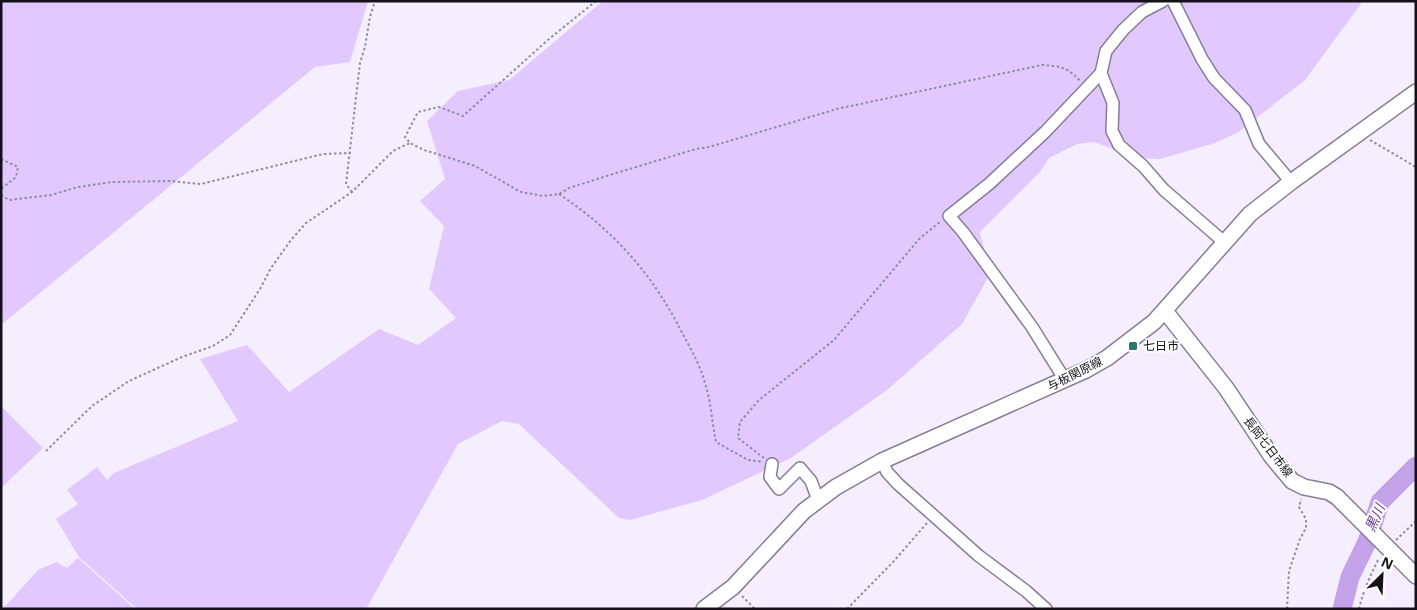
<svg xmlns="http://www.w3.org/2000/svg" width="1417" height="610" font-family="'Open Sans','Noto Sans JP',sans-serif">
  <style>
    .green { fill: #e1c8ff }
    .lines { fill: none; stroke-linecap: round; stroke-linejoin: round }
    .river { stroke: #c4a2e9; stroke-width: 19 }
    .street-casing { stroke: #877d94; stroke-width: 14 }
    .secondary-casing { stroke: #877d94; stroke-width: 18 }
    .path { stroke: #928d9a; stroke-width: 2; stroke-dasharray: 2.5 2.5; stroke-linecap: butt }
    .street { stroke: #fff; stroke-width: 11 }
    .secondary { stroke: #fff; stroke-width: 15 }
    .secondary-bridge-casing { stroke: #877d94; stroke-width: 18; stroke-linecap: butt }
    .secondary-bridge { stroke: #fff; stroke-width: 15 }
    .poi-dot { fill: #2f7469; stroke: #fff; stroke-width: 2 }
    .labels { text-anchor: middle; stroke-width: 4; stroke-linejoin: round; paint-order: stroke }
    .poi-label { font-size: 12px; fill: #15111a; stroke: #fff; text-anchor: start }
    .street-label { font-size: 12px; fill: #15111a; stroke: #fff }
    .water-label { font-size: 14px; font-style: italic; fill: #6a3f93; stroke: #fff }
  </style>
  <rect width="100%" height="100%" fill="#f5eefe"/>
  <g class="green">
    <polygon points="1,1 368,1 350,62 315,67 1,325"/>
    <polygon points="603,1 1363,1 1305,80 1237,133 1215,143 1160,159 1137,158 1094,142 1077,144 1049,158 1040,172 980,232 990,274 962,324 887,390 791,458 702,500 630,520 619,518 519,424 502,421 458,444 366,609 137,609 79,557 56,519 78,504 67,490 97,467 107,480 114,473 238,421 200,359 247,345 289,392 379,329 418,345 456,318 429,289 444,226 420,201 445,179 427,121 458,91 509,80"/>
    <polygon points="1,406 43,448 1,488"/>
    <polygon points="78,558 135,609 1,609 11,600 38,570 56,562 67,568"/>
  </g>
  <g class="lines">
    <polyline class="river" points="1342,609 1350,577 1367,542 1380,502 1416,466"/>
    <g class="street-casing">
      <g id="street">
        <polyline points="1163,1 1142,12 1123,30 1106,51 1101,73 1113,103 1112,131 1119,145 1143,166 1164,190 1224,242"/>
        <polyline points="1173,1 1202,59 1214,78 1245,110 1259,144 1291,182"/>
        <polyline points="1065,380 1032,327 963,232 949,216 989,184 1045,132 1101,73"/>
        <polyline points="882,461 887,472 898,484 979,556 1026,591 1046,609"/>
        <polyline points="772,464 770,477 779,489 800,468 811,481 818,500"/>
      </g>
    </g>
    <g class="secondary-casing">
      <g id="secondary">
        <polyline points="1165,311 1226,388 1272,457 1292,481 1304,487 1329,492 1337,497"/>
        <polyline points="1396,556 1416,576"/>
        <polyline points="704,609 733,587 804,511 836,487 882,461 1086,370 1107,358 1154,322 1250,214 1291,182 1416,92"/>
      </g>
    </g>
    <g class="path">
      <path d="M596,1L549,39L463,116L439,107L418,112L405,137L410,143L424,150L475,166L521,192L543,196L559,194L569,188L626,170L696,149L709,147L837,109L1042,65C1061,66 1067,67 1080,81"/>
      <polyline points="1370,140 1416,167"/>
      <polyline points="1,159 18,167 16,177 1,189"/>
      <polyline points="352,192 346,184 360,63 365,47 370,17 375,1"/>
      <path d="M559,194C610,228 647,268 676,321C686,341 699,361 705,383C711,401 712,423 716,442L748,460L763,462"/>
      <polyline points="1,195 9,200 51,195 78,187 112,182 170,181 201,184 323,154 351,153"/>
      <polyline points="46,451 92,406 129,381 182,357 213,346 230,335 260,289 271,268 291,240 306,223 352,192 393,151 410,143"/>
      <polyline points="764,458 738,438 740,422 759,400 834,340 920,238 940,222"/>
      <polyline points="1396,540 1416,521"/>
      <polyline points="742,596 755,609"/>
      <polyline points="847,609 894,561 927,523"/>
      <polyline points="1287,609 1289,571 1300,539 1306,528 1306,519 1299,507 1301,499"/>
      <path d="M1359,609C1363,591 1371,574 1379,558"/>
    </g>
    <use href="#street" class="street"/>
    <use href="#secondary" class="secondary"/>
    <g class="secondary-bridge-casing">
      <polyline id="secondary-bridge" points="1337,497 1396,556"/>
    </g>
    <use href="#secondary-bridge" class="secondary-bridge"/>
  </g>
  <rect class="poi-dot" x="1128" y="341" width="10" height="10" rx="2.5"/>
  <g class="labels">
    <g class="poi-label">
      <text x="1143" y="350">七日市</text>
    </g>
    <g class="street-label">
      <text transform="translate(1075 374) rotate(-27)" y="4">与板関原線</text>
      <text transform="translate(1268 447) rotate(53)" y="4">長岡七日市線</text>
    </g>
    <g class="water-label">
      <text transform="translate(1375 518) rotate(-66)" y="5">黒川</text>
    </g>
  </g>
  <rect width="1417" height="610" fill="none" stroke="#15111a" stroke-width="5"/>
  <g transform="translate(1382 575) rotate(24)" stroke="#ffffff" stroke-width="4" paint-order="stroke">
  <path d="M0-4L9 19L0 12L-9 19Z" fill="#15111a"/>
  <text y="-8" font-size="14" font-weight="bold" text-anchor="middle" fill="#15111a">N</text>
  </g>
</svg>
